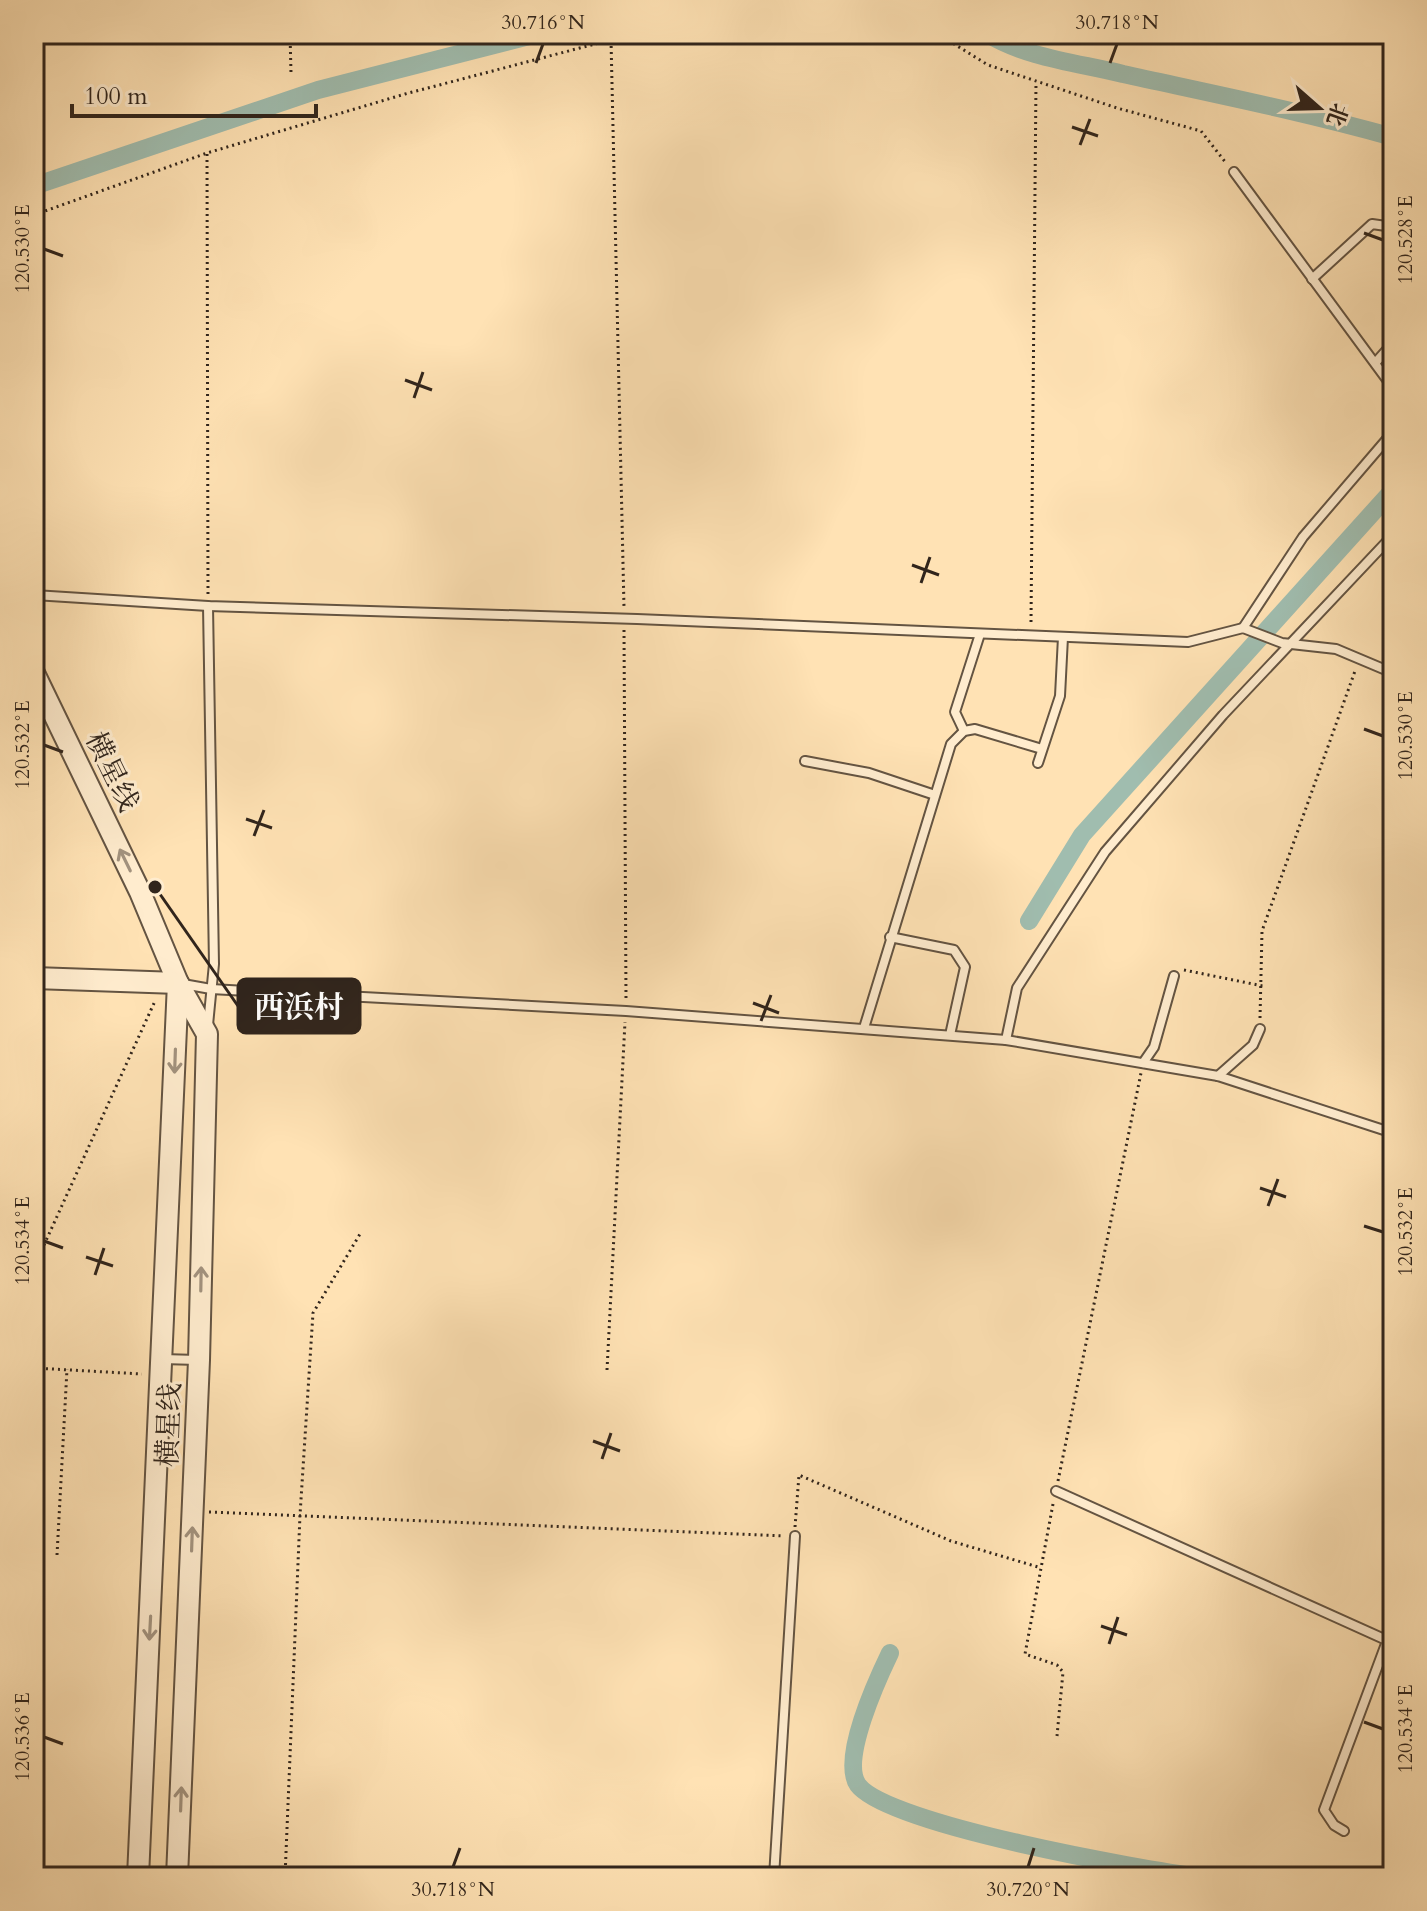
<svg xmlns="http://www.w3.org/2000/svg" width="1427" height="1911" font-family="Cardo,'Noto Serif SC',serif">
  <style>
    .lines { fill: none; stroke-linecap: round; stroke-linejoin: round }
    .canal { stroke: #a0bdaf; stroke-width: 18 }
    .service-casing { stroke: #645442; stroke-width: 12 }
    .tertiary-casing { stroke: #645442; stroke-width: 24 }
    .path { stroke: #31251c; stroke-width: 3; stroke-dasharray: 2 4; stroke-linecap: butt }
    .service { stroke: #ffecce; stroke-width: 8 }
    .tertiary { stroke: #ffecce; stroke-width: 20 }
    .oneway { stroke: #a2927e }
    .ticks { fill: none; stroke: #31251c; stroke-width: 3 }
    .labels { text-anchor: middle; stroke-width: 6; stroke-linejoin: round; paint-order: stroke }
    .street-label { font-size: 28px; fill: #31251c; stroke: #ffecce }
    .leader { fill: none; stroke: #31251c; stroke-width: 3 }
    .callout-dot { fill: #31251c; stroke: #ffecce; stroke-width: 3 }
    .callout { fill: #31251c; stroke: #31251c; stroke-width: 3 }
    .callout-label { font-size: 30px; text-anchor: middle; font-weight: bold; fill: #fff }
    .neatline { fill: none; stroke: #31251c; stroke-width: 3 }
    .ticks-label { font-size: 20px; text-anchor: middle; fill: #31251c }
  </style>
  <rect width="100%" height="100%" fill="#ffe2b4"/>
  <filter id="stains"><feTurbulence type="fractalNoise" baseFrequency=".0025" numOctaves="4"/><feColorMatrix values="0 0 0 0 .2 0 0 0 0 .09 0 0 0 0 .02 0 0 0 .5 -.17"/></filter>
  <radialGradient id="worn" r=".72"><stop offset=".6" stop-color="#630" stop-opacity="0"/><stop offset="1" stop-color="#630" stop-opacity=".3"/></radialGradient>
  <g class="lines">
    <g class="canal">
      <path d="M988,34C1027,58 1079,63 1123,74C1214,94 1304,112 1393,137"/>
      <polyline points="34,186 318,90 537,34"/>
      <polyline points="1029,921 1082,835 1393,490"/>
      <path d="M890,1653C878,1678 840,1760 858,1785C888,1825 1144,1870 1201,1877"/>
    </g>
    <g class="service-casing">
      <g id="service">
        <polyline points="1234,172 1393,388"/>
        <polyline points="1312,279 1372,224 1393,227"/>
        <polyline points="1376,362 1393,343"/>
        <polyline points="34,595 208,606 637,619 1188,642 1243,628 1282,643 1336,649 1393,673"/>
        <polyline points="1243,628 1303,537 1393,432"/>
        <polyline points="964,731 955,712 980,634"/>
        <polyline points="805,761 869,773 935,795"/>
        <polyline points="1038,763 1060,696 1063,637"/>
        <polyline points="890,937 954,950 965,967 950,1035"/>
        <polyline points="183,984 211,989 626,1011 1006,1040 1218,1076 1393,1133"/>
        <polyline points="208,1025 214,964 208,606"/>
        <polyline points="864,1028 951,744 964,731 975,729 1042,749"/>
        <polyline points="1006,1040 1017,988 1105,852 1223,715 1393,535"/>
        <polyline points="1143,1063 1154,1047 1174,976"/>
        <polyline points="1218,1076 1253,1045 1260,1029"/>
        <polyline points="162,1359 198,1360"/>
        <polyline points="1056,1491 1393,1643"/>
        <polyline points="1344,1831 1334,1825 1324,1810 1393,1625"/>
        <polyline points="774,1877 795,1536"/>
      </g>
    </g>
    <g class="tertiary-casing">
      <g id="tertiary">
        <polyline points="34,673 140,892 178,983 207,1034 199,1360 177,1877"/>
        <polyline points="34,978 178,983"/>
        <polyline points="138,1877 178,983"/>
      </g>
    </g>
    <g class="path">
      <polyline points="290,34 291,73"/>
      <polyline points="938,34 988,65 1117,108 1201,131 1226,163"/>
      <polyline points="611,40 624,607"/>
      <polyline points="207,154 208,594"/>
      <polyline points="34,215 207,153 405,94 633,34"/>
      <polyline points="1031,622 1036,82"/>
      <polyline points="624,630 626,999"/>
      <polyline points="1184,970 1263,986"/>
      <polyline points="1260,1018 1262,931 1355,671"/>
      <polyline points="34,1267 155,1001"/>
      <polyline points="34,1368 142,1374"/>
      <polyline points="607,1370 625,1022"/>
      <polyline points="1058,1481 1141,1073"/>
      <polyline points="1053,1504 1025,1654 1057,1665 1063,1672 1057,1736"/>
      <polyline points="209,1512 784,1536"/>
      <polyline points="795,1527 799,1475 951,1541 1038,1567"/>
      <polyline points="57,1555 67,1369"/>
      <polyline points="285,1877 300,1515 313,1313 360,1234"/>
    </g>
    <use href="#service" class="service"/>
    <use href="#tertiary" class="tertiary"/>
  </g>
  <defs><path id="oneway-shaft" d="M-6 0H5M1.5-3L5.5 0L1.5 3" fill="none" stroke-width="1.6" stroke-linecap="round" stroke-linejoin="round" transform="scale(2)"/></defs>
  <g class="oneway">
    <use href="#oneway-shaft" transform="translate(125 860) rotate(-116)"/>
    <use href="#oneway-shaft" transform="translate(175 1061) rotate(92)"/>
    <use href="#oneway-shaft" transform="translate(201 1279) rotate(-89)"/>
    <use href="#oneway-shaft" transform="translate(192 1539) rotate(-88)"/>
    <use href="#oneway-shaft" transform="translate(150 1628) rotate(93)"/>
    <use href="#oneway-shaft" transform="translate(181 1799) rotate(-88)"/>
  </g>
  <path class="ticks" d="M536,63L543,44M1110,63L1117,44M1072,127L1098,136M1080,145L1090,119M1364,233L1383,240M44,249L63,256M405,380L432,390M414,398L423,372M912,565L939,575M921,583L930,557M1364,729L1383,736M44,745L63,752M246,819L272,828M254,836L264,810M753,1003L779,1013M761,1021L771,995M1260,1188L1286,1197M1268,1206L1278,1179M1364,1226L1383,1232M44,1241L63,1248M86,1257L113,1266M95,1275L104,1248M593,1441L620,1451M602,1459L611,1433M1101,1626L1127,1635M1109,1644L1118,1617M1364,1722L1383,1729M44,1737L63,1744M453,1867L460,1848M1028,1867L1034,1848"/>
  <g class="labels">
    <g class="street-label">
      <text transform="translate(113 771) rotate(64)" y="10">横星线</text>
      <text transform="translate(168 1425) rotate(-88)" y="10">横星线</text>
    </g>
  </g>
  <path class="leader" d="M155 887L238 1006"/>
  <circle class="callout-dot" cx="155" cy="887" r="8"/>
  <rect class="callout" x="238" y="979" width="122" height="54" rx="8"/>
  <g class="callout-label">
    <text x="299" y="1017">西浜村</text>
  </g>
  <rect width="1427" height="1911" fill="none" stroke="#ffe2b4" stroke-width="88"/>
  <g transform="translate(1319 108) rotate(110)" stroke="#ffecce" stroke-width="6" paint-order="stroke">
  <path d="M0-6L14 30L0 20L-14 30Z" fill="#31251c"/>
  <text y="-12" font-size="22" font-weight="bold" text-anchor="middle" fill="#31251c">北</text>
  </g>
  <path d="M72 104v12h244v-12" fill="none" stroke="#31251c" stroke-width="4"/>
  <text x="84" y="104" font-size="24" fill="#31251c" stroke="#ffecce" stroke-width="6" paint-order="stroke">100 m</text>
  <rect x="44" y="44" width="1339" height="1823" class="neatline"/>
  <g class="ticks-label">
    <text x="543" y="29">30.716°N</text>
    <text x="1117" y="29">30.718°N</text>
    <text transform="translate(1405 240) rotate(-90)" y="7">120.528°E</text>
    <text transform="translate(22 249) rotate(-90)" y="7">120.530°E</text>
    <text transform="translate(1405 736) rotate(-90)" y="7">120.530°E</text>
    <text transform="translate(22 745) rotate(-90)" y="7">120.532°E</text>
    <text transform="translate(1405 1232) rotate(-90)" y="7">120.532°E</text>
    <text transform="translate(22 1241) rotate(-90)" y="7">120.534°E</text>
    <text transform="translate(1405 1729) rotate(-90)" y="7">120.534°E</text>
    <text transform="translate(22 1737) rotate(-90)" y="7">120.536°E</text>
    <text x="453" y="1896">30.718°N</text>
    <text x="1028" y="1896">30.720°N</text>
  </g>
  <rect width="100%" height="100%" filter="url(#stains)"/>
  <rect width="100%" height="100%" fill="url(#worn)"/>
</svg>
